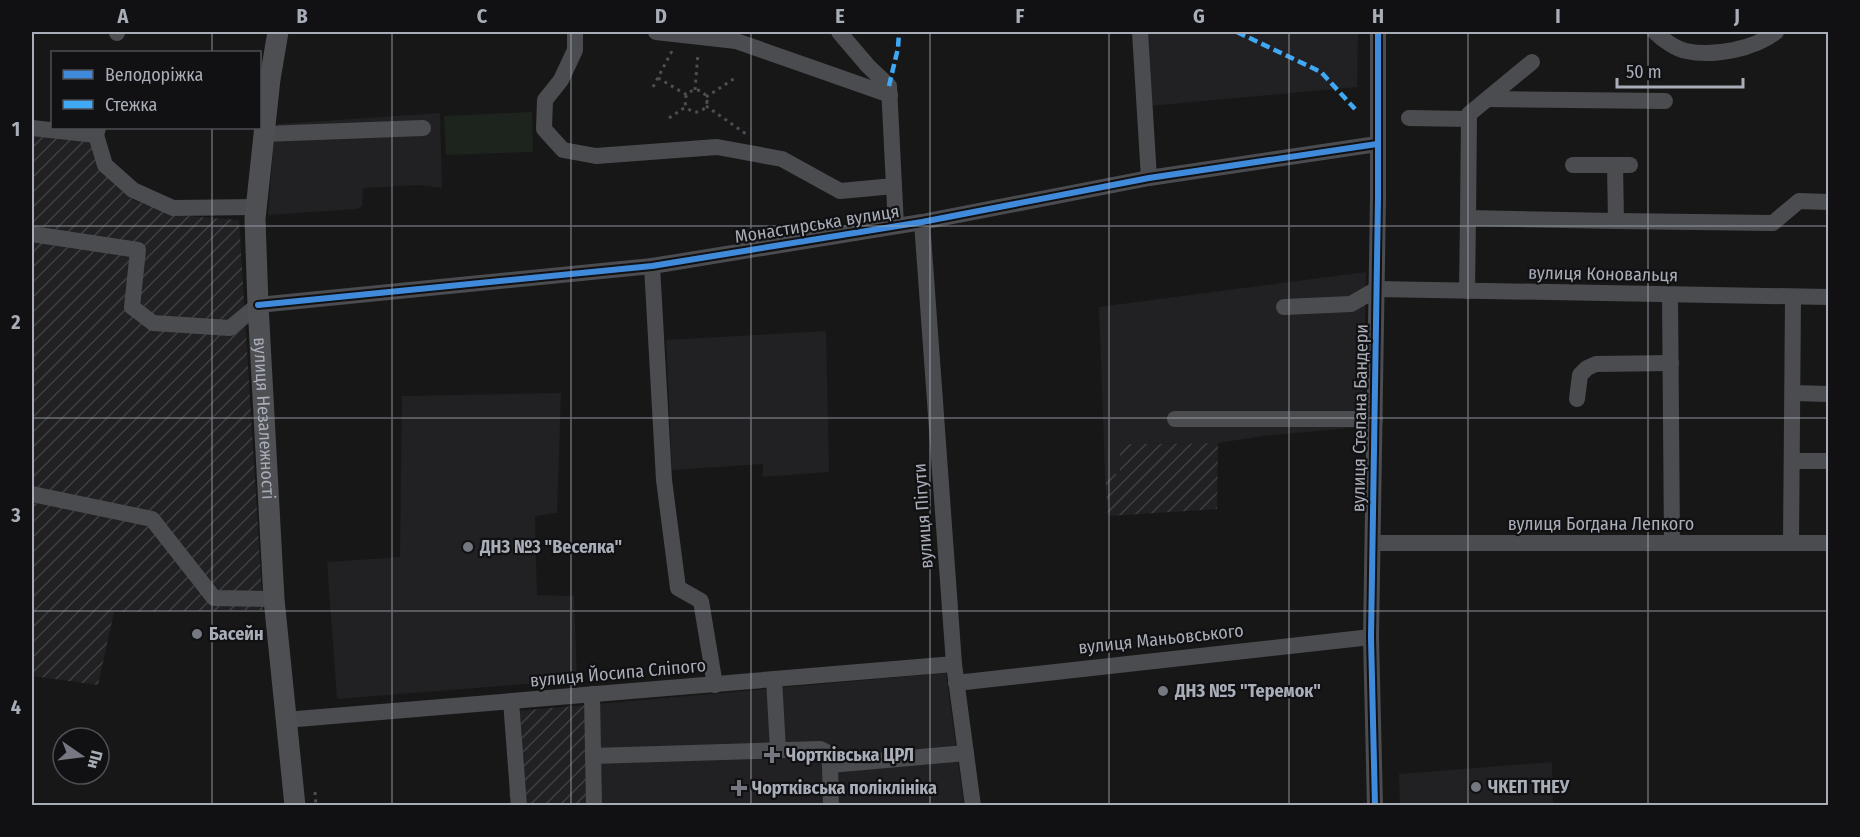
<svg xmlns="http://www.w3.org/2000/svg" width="1860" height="837" font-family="'Fira Sans Condensed',sans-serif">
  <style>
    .built { fill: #212123 }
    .industrial { fill: url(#industrial-furrows) }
    .pitch { fill: #1d241e }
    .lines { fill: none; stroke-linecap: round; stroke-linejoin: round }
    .path { stroke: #4d4e52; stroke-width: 3; stroke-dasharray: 3 4.5; stroke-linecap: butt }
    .minor { stroke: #4b4c50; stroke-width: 16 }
    .major { stroke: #4d4f52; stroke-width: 21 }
    .quiet { stroke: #3fa9f5; stroke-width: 4.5; stroke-dasharray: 9 4.5; stroke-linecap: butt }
    .cycleway-casing { stroke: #111113; stroke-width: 10 }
    .cycleway { stroke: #408adc; stroke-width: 6 }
    .grid { fill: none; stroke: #a8adb8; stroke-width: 1.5; stroke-opacity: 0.55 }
    .poi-dot { fill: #757880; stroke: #111113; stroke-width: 2 }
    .labels { text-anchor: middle; stroke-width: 4.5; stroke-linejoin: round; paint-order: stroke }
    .street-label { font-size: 18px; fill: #a8adb8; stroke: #111113 }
    .poi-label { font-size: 18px; font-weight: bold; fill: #a8adb8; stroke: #111113; text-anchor: start }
    .neatline { fill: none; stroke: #a8adb8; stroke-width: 2 }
    .grid-label { font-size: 20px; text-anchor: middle; font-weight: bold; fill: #a8adb8 }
  </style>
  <defs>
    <pattern id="industrial-furrows" width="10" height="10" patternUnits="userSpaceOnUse" patternTransform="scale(1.5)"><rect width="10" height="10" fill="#212123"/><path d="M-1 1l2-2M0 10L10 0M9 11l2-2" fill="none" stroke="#3e3f41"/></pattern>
  </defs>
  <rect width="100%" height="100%" fill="#171717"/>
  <g class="built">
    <polygon points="1144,32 1358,32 1357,87 1149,106"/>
    <polygon points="440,113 442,188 418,185 363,188 362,206 357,209 268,215 273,150 278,124"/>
    <polygon points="1366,272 1363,427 1263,436 1218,443 1120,444 1120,474 1105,474 1099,307"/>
    <polygon points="826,331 829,472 763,477 763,464 672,470 666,340"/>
    <polygon points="561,393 557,513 535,516 537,595 574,596 577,680 337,699 327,562 400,557 402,396"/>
    <polygon points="946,673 964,805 588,805 586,705"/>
    <polygon points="1552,762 1553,805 1400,805 1399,774"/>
  </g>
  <g class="industrial">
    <polygon points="32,133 93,143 107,176 133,200 174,215 239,220 263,610 114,612 98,685 32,676"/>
    <polygon points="1218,443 1217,509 1108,516 1105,474 1120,474 1120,444"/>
    <polygon points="586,705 588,805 510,805 506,712"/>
  </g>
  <polygon class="pitch" points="532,112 533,152 446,155 444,116"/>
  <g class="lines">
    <g class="path">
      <polyline points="658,78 687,95"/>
      <polyline points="653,87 673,49"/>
      <polyline points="695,90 698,53"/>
      <circle cx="696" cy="101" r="11"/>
      <polyline points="706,97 735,78"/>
      <polyline points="706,106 749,136"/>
      <polyline points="669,118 687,106"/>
      <polyline points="315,792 316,806"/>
    </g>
    <g class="minor">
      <polyline points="575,32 575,50 561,80 545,100 544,129 563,150 596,156 717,147 782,159 840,191 894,186"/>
      <polyline points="656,32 736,41 890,95"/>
      <polyline points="839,32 868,66 889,86 896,226"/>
      <polyline points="1140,32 1149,178"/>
      <path d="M1655,32C1663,40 1676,49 1686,51C1714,57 1754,49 1776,32"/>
      <polyline points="117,33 117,32"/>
      <polyline points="1488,99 1665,101"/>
      <polyline points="1409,118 1469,119"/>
      <polyline points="32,128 96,135 98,128"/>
      <polyline points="264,134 423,128"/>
      <polyline points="96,135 105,165 133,190 173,208 257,207"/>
      <polyline points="1573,165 1630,165"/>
      <polyline points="1468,218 1469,114 1532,62"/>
      <polyline points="1616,221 1773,223 1799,201 1828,202"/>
      <polyline points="922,222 954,664 973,806"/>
      <polyline points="32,234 138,250 132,307 153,323 230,328 258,305 652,266 922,222 1149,178 1377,144"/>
      <polyline points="652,266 664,480 678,588 701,601 715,685"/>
      <polyline points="1467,291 1468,218 1616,221 1615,165"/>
      <polyline points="1670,295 1672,543"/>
      <polyline points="1284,307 1351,304 1377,289 1828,297"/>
      <polyline points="1793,393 1828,394"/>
      <polyline points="1577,399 1580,375 1587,368 1596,364 1671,363"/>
      <polyline points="1175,419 1375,419"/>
      <polyline points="1792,461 1828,461"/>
      <polyline points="32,494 152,519 214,598 274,599"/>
      <polyline points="1373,543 1828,543"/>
      <polyline points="1791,543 1793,297"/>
      <polyline points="774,679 778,750"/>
      <polyline points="956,683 1371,637"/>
      <polyline points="592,694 594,806"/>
      <polyline points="511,701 519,806"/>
      <polyline points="285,720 954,664"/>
      <polyline points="593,756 820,749 828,753 830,765 966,753"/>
      <polyline points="830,765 831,806"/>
      <polyline points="1375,806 1371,637 1378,199 1378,32"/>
    </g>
    <path class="major" id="s1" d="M278,32L270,79L255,219L258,305L274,599L295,806"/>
    <g class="quiet">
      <polyline points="1237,32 1321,72 1355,109"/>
      <polyline points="889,86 898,48 899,32"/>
    </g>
    <g class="cycleway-casing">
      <g id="cycleway">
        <polyline points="258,305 652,266 922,222 1149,178 1377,144"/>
        <polyline points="1375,806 1371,637 1378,199 1378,32"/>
      </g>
    </g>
    <use href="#cycleway" class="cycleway"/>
  </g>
  <path class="grid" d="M212,32V52M392,32V806M571,32V806M751,32V806M930,32V806M1109,32V806M1289,32V806M1468,32V806M1648,32V806M212,128V806M32,226H1828M32,418H1828M32,611H1828"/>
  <g class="poi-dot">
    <circle cx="468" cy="547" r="6"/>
    <circle cx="197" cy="634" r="6"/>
    <circle cx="1163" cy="691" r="6"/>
    <path d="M769 746h6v6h6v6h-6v6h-6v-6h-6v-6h6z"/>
    <circle cx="1476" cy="787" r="6"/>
    <path d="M736 779h6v6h6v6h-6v6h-6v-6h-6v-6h6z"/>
  </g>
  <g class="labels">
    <g class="street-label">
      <text transform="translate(817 224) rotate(-9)" y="6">Монастирська вулиця</text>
      <text transform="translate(1603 274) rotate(1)" y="6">вулиця Коновальця</text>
      <text dy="6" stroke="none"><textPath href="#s1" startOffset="388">вулиця Незалежності</textPath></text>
      <text transform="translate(1360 418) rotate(-89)" y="6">вулиця Степана Бандери</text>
      <text transform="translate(923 516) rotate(-94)" y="6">вулиця Пігути</text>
      <text x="1601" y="530">вулиця Богдана Лепкого</text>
      <text transform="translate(1161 639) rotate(-6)" y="6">вулиця Маньовського</text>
      <text transform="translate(618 673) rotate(-5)" y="6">вулиця Йосипа Сліпого</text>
    </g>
    <g class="poi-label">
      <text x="480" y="553">ДНЗ №3 "Веселка"</text>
      <text x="209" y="640">Басейн</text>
      <text x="1175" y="697">ДНЗ №5 "Теремок"</text>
      <text x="786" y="761">Чортківська ЦРЛ</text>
      <text x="1488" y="793">ЧКЕП ТНЕУ</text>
      <text x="752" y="794">Чортківська поліклініка</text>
    </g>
  </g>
  <rect width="1860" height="837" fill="none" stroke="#111113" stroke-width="66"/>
  <rect x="51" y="51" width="210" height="78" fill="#111113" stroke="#4d4f55" stroke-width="1.5"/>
  <rect x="63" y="70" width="30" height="9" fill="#408adc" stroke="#4d4f55" stroke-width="1.5"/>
  <text x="105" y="81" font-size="18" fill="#a8adb8">Велодоріжка</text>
  <rect x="63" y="100" width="30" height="9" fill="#3fa9f5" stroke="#4d4f55" stroke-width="1.5"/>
  <text x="105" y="111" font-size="18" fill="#a8adb8">Стежка</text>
  <g transform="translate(81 756) rotate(104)"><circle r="28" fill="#111113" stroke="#4d4f55" stroke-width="1.5"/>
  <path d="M0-4.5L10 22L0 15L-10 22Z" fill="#757880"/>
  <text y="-9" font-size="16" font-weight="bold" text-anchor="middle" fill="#a8adb8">Пн</text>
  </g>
  <path d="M1617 78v9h126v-9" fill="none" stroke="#a8adb8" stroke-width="3"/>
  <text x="1626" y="78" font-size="18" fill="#a8adb8" stroke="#111113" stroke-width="4.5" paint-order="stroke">50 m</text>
  <rect x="33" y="33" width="1794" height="771" class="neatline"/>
  <g class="grid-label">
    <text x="123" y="23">A</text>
    <text x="302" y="23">B</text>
    <text x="482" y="23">C</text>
    <text x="661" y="23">D</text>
    <text x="840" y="23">E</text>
    <text x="1020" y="23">F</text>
    <text x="1199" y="23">G</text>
    <text x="1378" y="23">H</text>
    <text x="1558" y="23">I</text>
    <text x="1737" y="23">J</text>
    <text x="16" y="136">1</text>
    <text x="16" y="329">2</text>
    <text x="16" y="522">3</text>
    <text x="16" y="714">4</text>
  </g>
</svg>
